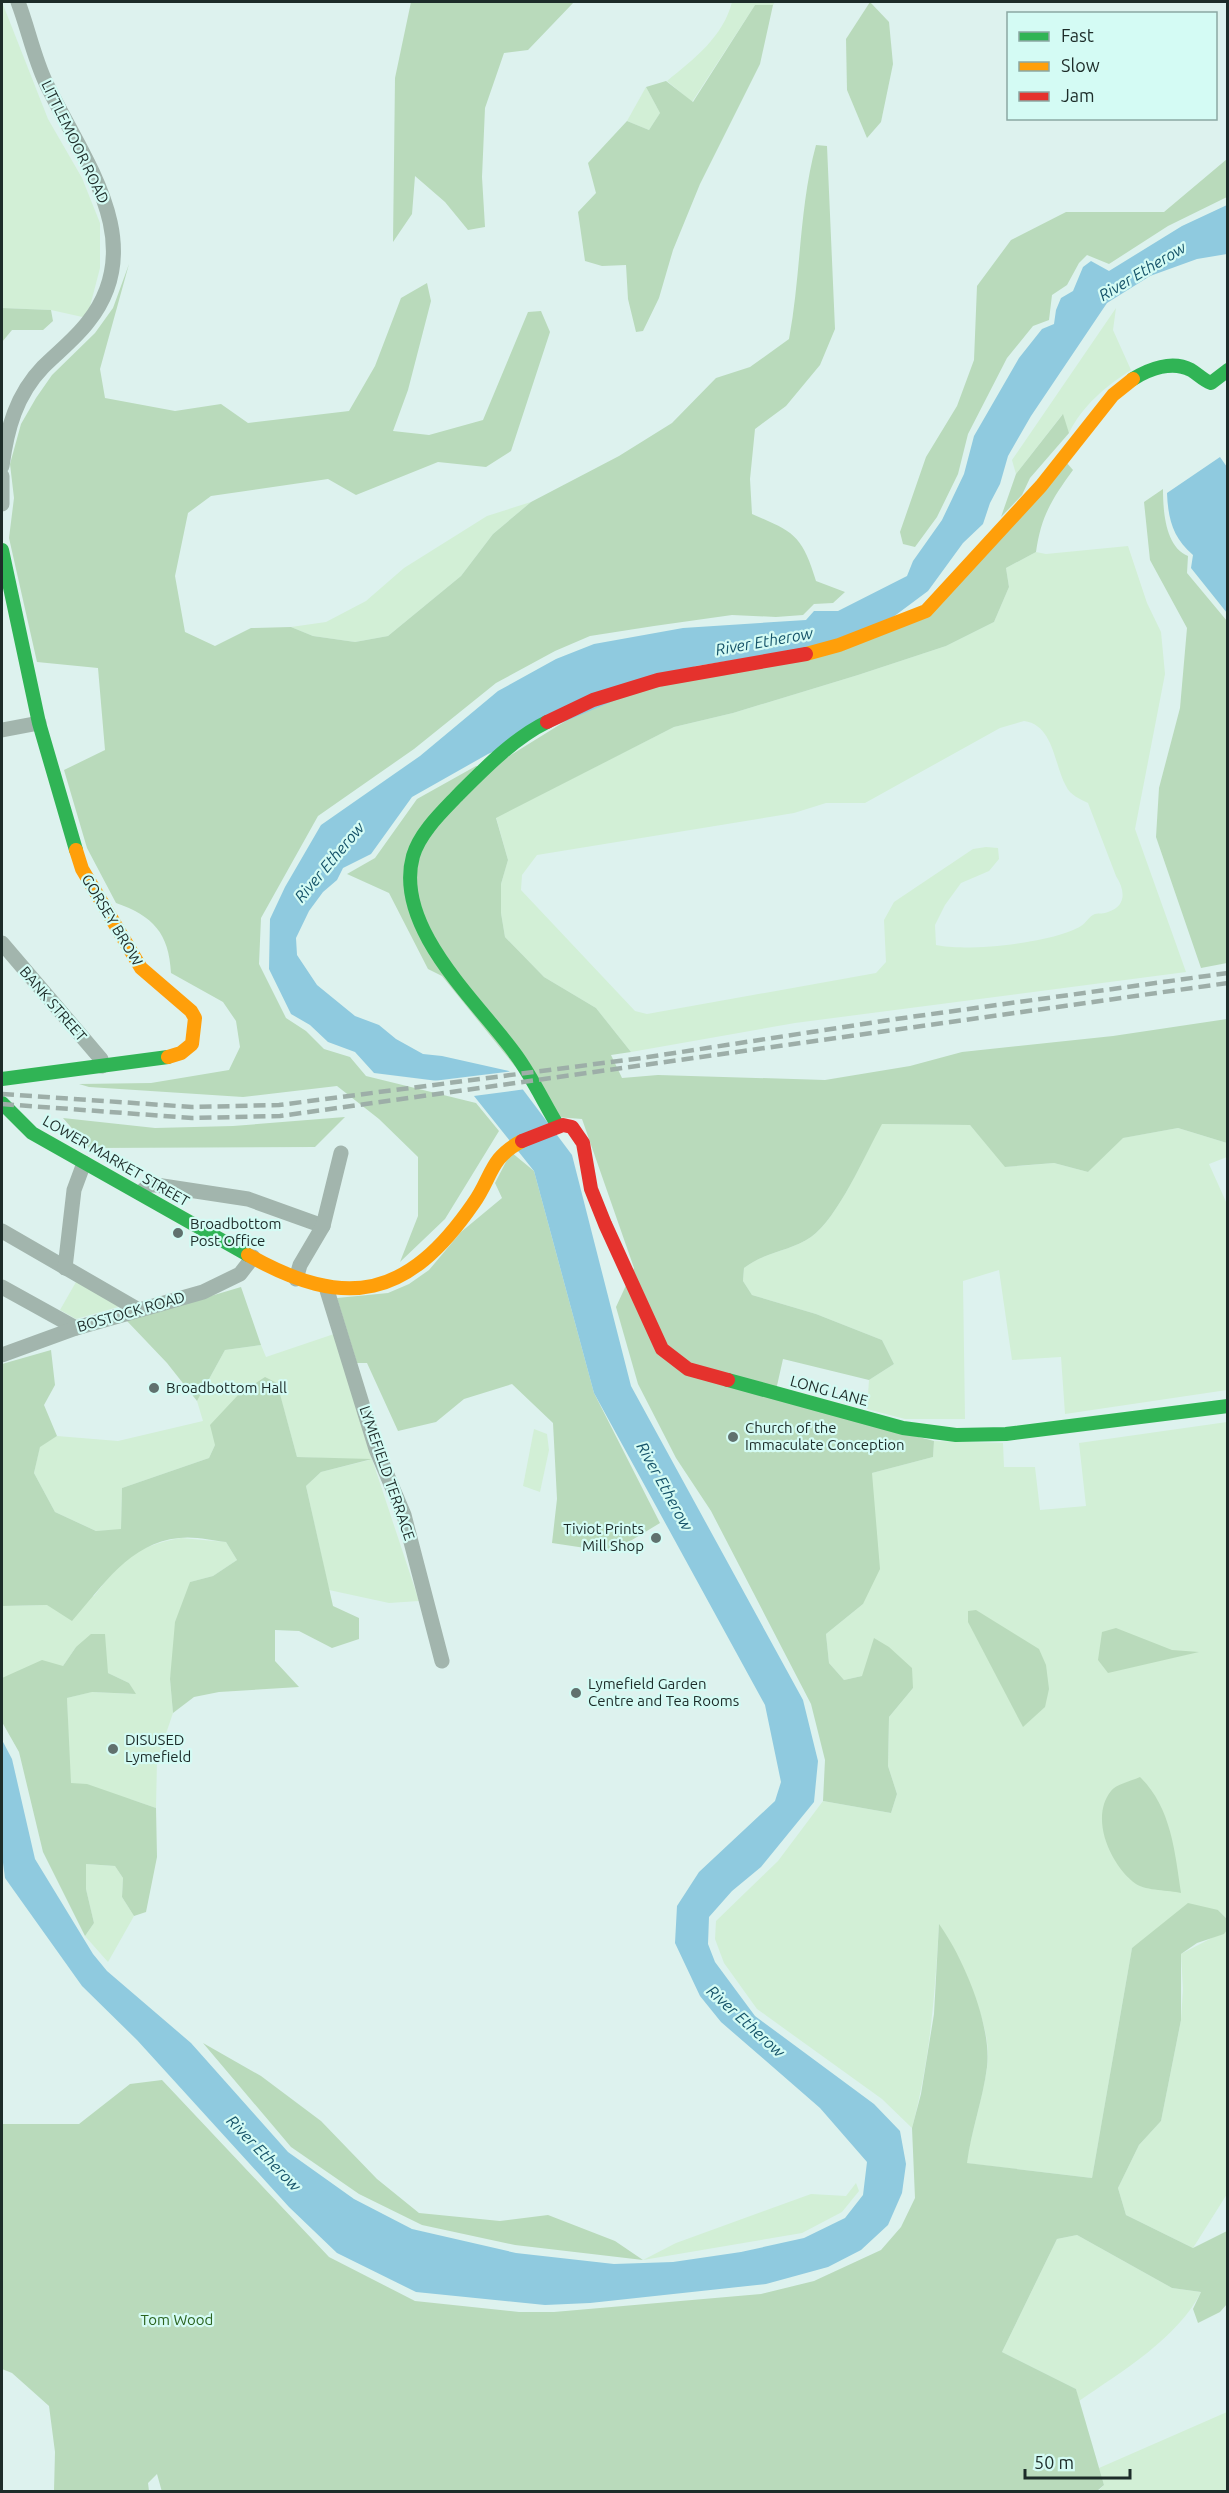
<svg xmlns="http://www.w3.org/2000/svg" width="1229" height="2493" font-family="Ubuntu,sans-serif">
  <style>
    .green { fill: #d2efd6; fill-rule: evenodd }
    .forest { fill: #b9dabb }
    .water { fill: #8fcadf }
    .pier { fill: #ddf2ee }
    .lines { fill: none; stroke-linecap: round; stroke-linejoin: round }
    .street { stroke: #a2b5ad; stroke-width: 15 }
    .fast { stroke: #30b455; stroke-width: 14 }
    .slow { stroke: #ff9f0a; stroke-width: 14 }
    .jam { stroke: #e5322d; stroke-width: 14 }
    .rail { stroke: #9daea8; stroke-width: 4.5; stroke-dasharray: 12 6; stroke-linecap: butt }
    .poi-dot { fill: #60716e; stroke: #d4fbf4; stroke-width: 2 }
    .labels { text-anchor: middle; stroke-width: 4.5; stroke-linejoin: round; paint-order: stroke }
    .street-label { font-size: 15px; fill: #1d2c29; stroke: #d4fbf4 }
    .poi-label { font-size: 15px; fill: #1d2c29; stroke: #d4fbf4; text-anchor: start }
    .park-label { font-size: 15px; fill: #2c6420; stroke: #d4fbf4 }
    .water-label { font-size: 16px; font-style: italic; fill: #155369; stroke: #d4fbf4 }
  </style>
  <rect width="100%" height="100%" fill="#ddf2ee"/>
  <g class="green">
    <polygon points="2,2 48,119 82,178 100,223 100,268 87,318 51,310 2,308"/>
    <path d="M732,2H775L773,5H755L692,102L667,81C694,59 723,37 732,2Z"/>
    <polygon points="646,87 660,113 649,130 627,121"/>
    <path d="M1116,308L1113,330L1131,370C1106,386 1082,406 1069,433L1062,415L1016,474L1012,460Z"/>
    <polygon points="531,502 493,534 461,576 388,636 355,642 313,636 291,627 326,622 366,601 404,568 487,516"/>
    <path d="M1128,546L1147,603L1161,632L1165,674L1135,829L1186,972L795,1023L631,1052L596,1008L544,977L505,937L501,913V884L508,860L496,817L674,727L733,713L858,675L946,646L994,622L1009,587L1006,568L1036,552L1046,554ZM1024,721C1054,725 1054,765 1066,786C1070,795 1080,799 1088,803L1116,876C1125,890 1127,906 1108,912C1104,914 1099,913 1095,914C1089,916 1086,923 1081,926C1054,943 966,952 936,945L935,925L945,905L961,883L989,871L999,859L998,848L986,847L973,849L894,902L884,920L886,962L876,973L647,1014L635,1011L521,890L522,875L537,855L794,813L826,803H865L1000,728Z"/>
    <path d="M881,1124L970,1125L1006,1167L1054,1163L1088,1172L1122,1138L1178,1128L1227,1143V1157L1209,1164L1227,1204V1390L1065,1414L1061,1357L1012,1360L999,1270L963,1281L965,1419H905L867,1409L869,1380L894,1364L882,1340L816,1314L752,1295L743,1281L744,1268C764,1252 791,1251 811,1237C838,1218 865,1155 881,1124Z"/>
    <polygon points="76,1282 118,1305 118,1307 76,1319 60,1310"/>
    <polygon points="334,1334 372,1459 419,1601 389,1603 329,1590 306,1486 321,1472 369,1460 297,1457 277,1384 215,1445 209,1458 122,1488 121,1530 96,1531 55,1512 34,1473 40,1446 57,1436 118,1441 203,1421 197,1401 225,1350 261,1345 266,1357"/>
    <path d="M1227,1422V1919L1218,1910L1132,1948L1092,2178L966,2163C972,2131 982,2100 987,2068C994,2022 959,1964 939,1925C935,1994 930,2061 912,2128L882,2099L757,2009L724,1963L715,1939L716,1921L778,1861L823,1801L891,1813L897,1794L888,1766L889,1717L913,1688L862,1676L844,1680L829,1663L826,1634L863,1604L872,1473L933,1457L934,1441L1003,1443L1004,1467H1035L1040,1510L1086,1506L1079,1443Z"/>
    <polygon points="534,1429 547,1434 549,1450 540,1492 523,1486"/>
    <path d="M181,1538L226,1542L237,1560L213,1576L190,1582L170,1679L173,1713L157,1760L156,1808L130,1799L70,1797L67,1698L91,1692L135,1694L129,1683L108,1673L76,1647L63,1666L2,1678V1606L48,1605L94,1596C122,1560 135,1546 181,1538Z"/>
    <polygon points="86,1864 115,1866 123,1878 122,1897 134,1916 108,1962 85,1936 94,1923 86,1889"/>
    <polygon points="1227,1930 1227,2194 1193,2248 1126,2215 1118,2188 1139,2145 1161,2121 1181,2020 1183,1989 1181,1954"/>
    <polygon points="856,2183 859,2191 842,2212 802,2233 643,2260 676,2243 811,2194 846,2196"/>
    <path d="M1077,2235L1172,2288L1201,2292C1178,2338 1121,2372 1079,2401L1076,2389L1002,2352L1057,2239Z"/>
    <polygon points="1227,2412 1227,2491 1097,2492 1104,2485 1099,2468"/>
  </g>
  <g class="forest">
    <polygon points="411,2 574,2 528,50 504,53 485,108 482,177 485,227 468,230 445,202 415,176 412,214 393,242 395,78"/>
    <polygon points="870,2 889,22 893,64 881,122 867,138 847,90 846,39"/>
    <polygon points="755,5 773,5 760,64 700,184 673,250 659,298 643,331 636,332 628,299 626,265 602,266 585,261 578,212 596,193 588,163 627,121 649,130 660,113 646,87 666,81 693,102"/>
    <path d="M816,145L827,146L835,329L820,365L786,406L755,429L750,479L752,514C794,532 802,535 816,581L845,592L833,603L814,604L803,615L776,617L732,615L654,626L590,636L555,651L496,683L414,749L318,816L261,918L259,964L286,1018L306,1031L324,1049L350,1057L366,1076L476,1103L499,1131L445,1219L400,1262L418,1216V1157L379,1119L337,1086L243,1097L89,1087L79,1084L151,1083L229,1070L240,1047L236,1021L223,1002L171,973C169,933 153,916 116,903L87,848L64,770L105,750L98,668L37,662L9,538L14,498L10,464L21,424L36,398L52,375L95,333L113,308L129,264L100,369L105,398L175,411L221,404L248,423L349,411L375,366L401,298L427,283L431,301L408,390L393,431L429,435L483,420L528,312L541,311L550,332L511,451L486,467L438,462L356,495L328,479L211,496L188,513L175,576L185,632L215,646L251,628L291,627L313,636L355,642L388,636L461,576L493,534L531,502L619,456L672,423L716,378L750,367L789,339C801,275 799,208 816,145Z"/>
    <polygon points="1227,159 1227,197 1168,226 1109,264 1087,255 1079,263 1067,285 1052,295 1049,320 1033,326 1007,358 968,434 958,474 937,517 915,547 903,544 900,532 926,457 957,406 974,360 977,286 1011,240 1066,212 1164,212"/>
    <polygon points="2,308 51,310 53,321 43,330 12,330 2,342"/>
    <polygon points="1063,414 1069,433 1030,478 1022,495 1001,517 1016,474"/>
    <path d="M1066,462L1073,470C1052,499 1041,516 1036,552L1006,568L1009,587L994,622L946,646L858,675L733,713L674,727L496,818L508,860L501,884V913L505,937L544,977L596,1008L631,1052L611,1055L622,1078L658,1075L825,1080L910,1066L962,1052L1113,1036L1227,1019V1143L1178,1128L1123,1138L1088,1172L1054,1163L1005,1167L970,1125L882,1124C865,1155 838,1218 811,1237C791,1251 764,1252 744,1268L743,1281L752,1295L816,1314L882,1340L894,1364L869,1380L783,1359L774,1399L934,1441L933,1457L872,1473L880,1569L863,1604L826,1634L829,1663L844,1680L862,1676L874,1638L889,1647L912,1668L913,1688L889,1717L888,1766L897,1794L891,1813L823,1801L825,1760L811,1704L711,1511L676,1458L638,1384L616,1307L634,1268L582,1119L556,1117L442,976L428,969L389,893L347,874L375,858L417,799L476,766L490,768L593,704L929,615Z"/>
    <path d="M1163,489C1163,510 1165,547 1188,556L1187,573L1227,621V963L1201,968L1156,837L1159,788L1180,708L1187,628L1150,560L1144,502Z"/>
    <polygon points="345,1117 315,1147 89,1148 63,1118 155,1128 233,1126"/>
    <polygon points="511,1152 534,1171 594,1393 660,1523 612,1552 552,1543 557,1499 553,1423 512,1384 464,1399 436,1422 398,1431 367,1363 357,1363 337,1298 388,1293 409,1284 429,1270 461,1232 502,1198 495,1183"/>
    <polygon points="241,1287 261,1345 225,1350 197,1401 167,1363 127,1321"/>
    <path d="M51,1350L55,1385L44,1405L57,1436L40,1447L34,1473L55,1512L96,1531L121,1529L122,1488L209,1458L215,1445L210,1425L239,1394L265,1377L277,1383L297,1457L372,1459L321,1472L306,1486L333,1606L359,1618V1639L332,1648L299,1631L275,1630V1661L299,1687L219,1692L194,1697L173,1713L170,1679L175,1622L190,1582L213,1576L237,1560L226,1542C211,1540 194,1536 179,1538C129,1543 103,1586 72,1621L47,1605L2,1606V1364Z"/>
    <polygon points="976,1610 1039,1649 1046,1665 1049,1689 1045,1707 1023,1727 968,1622 968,1611"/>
    <polygon points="1116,1628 1172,1650 1199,1652 1108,1673 1098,1660 1102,1632"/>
    <polygon points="91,1634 105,1634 108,1673 129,1683 136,1694 92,1692 67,1698 71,1783 87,1784 156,1808 157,1857 146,1912 134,1916 122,1897 123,1878 115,1866 86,1864 86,1889 94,1923 85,1936 43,1852 19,1752 2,1722 2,1678 42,1660 63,1666 76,1647"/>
    <path d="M1140,1777C1171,1807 1175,1852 1181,1893C1169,1890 1147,1891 1136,1884C1111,1866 1089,1818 1111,1791C1116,1784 1132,1781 1140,1777Z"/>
    <path d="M1188,1903L1218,1910L1227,1919V1930L1224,1934L1197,1943L1181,1954V2020L1161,2121L1139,2145L1118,2188L1126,2215L1193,2248L1227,2231V2304L1220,2312L1198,2323L1193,2309L1201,2292L1172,2288L1077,2235L1057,2239L1002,2352L1076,2389L1104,2485L1097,2491L162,2492L157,2474L148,2483L149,2491H54L55,2452L49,2406L12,2373L2,2369V2124H79L130,2084L162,2080L329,2257L415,2301L519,2312H554L761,2294L814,2281L881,2250L901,2227L915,2198L912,2128L921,2094L934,2014L939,1924C963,1957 992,2025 987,2067C983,2099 971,2131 967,2163L1092,2178L1132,1948Z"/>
    <polygon points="203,2043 261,2076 321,2121 377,2179 419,2213 500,2221 548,2215 615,2241 643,2260 515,2245 422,2225 359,2194 291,2147"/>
  </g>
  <g class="water">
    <polygon points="1227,205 1227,254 1197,259 1150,276 1107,303 1031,416 1008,456 1000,484 990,503 983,524 963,543 928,591 877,629 800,650 696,666 488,754 412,797 371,854 343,868 337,880 323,892 309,911 296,938 297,955 317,985 355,1016 379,1025 396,1039 423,1054 442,1056 509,1071 572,1155 631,1386 803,1700 818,1761 814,1802 761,1867 732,1891 709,1917 708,1944 715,1962 755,2016 874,2104 900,2131 906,2164 902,2193 888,2225 861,2250 828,2267 766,2284 590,2303 545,2305 416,2292 337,2253 289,2207 137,2040 82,1986 5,1878 2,1855 2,1740 12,1759 35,1859 93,1954 107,1971 191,2043 288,2152 354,2199 412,2229 516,2253 614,2264 673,2262 741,2252 804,2238 845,2218 863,2195 867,2162 820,2108 721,2022 700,1996 675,1943 677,1906 699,1872 775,1801 781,1782 765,1705 594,1393 534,1171 474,1096 438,1081 374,1073 355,1052 328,1042 310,1025 291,1014 269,969 270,919 285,887 321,825 420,756 498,691 556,659 594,644 683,628 806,620 814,611 838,611 907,576 913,561 942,520 964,474 974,436 1019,358 1042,329 1054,324 1056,310 1061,298 1073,291 1083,267 1091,261 1109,271 1182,226"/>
    <path d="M1220,457L1227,467V613L1191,568L1193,555C1173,538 1168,519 1167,493Z"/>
  </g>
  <polygon class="pier" points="513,1071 526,1089 466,1097 438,1084 425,1082"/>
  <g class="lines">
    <g class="street">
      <path d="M2,466C7,429 16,395 43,367C58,352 75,339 88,322C151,243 82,158 46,83C34,58 28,28 18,2"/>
      <polyline points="2,476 2,504"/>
      <polyline points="2,730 39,723"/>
      <polyline points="2,943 101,1059 102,1066"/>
      <polyline points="140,1193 149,1185 156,1185 248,1199 323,1226"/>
      <polyline points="2,1231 137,1309"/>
      <polyline points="65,1268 74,1190 84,1163"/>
      <polyline points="296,1279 300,1265 323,1226 341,1153"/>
      <polyline points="2,1287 76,1328"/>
      <polyline points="326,1287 376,1449 404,1515 442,1661"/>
      <polyline points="2,1355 76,1328 203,1292 240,1274 253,1257"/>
    </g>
    <g class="fast">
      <path d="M1133,379C1149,369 1172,360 1191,370C1198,374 1203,380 1211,383L1228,370"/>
      <polyline points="2,550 39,723 76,850"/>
      <path d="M547,722C514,738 484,769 459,794C443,811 420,832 413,856C393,928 479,1003 516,1055C532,1077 544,1103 558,1126"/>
      <polyline points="2,1079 168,1057"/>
      <polyline points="2,1103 32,1133 248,1255"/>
      <polyline points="728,1380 903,1428 956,1435 1006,1434 1228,1406"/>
    </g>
    <g class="slow">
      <polyline points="806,654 839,645 926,611 1041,486 1113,395 1133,379"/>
      <polyline points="76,850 82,869 141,968 191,1011 195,1018 192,1044 181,1053 168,1057"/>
      <path d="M248,1255C347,1311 408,1298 473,1204C492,1178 489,1158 522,1141"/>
    </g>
    <g class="jam">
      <polyline points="547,722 593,700 658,680 806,654"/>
      <polyline points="522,1141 563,1125 572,1127 583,1143 591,1189 605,1224 662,1349 688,1369 728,1380"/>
    </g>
    <g class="rail">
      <polyline points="2,1094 192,1107 279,1105 642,1058 896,1019 1228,973"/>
      <polyline points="2,1104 192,1118 280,1116 1228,983"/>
    </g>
  </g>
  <g class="poi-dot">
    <circle cx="178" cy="1233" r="6"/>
    <circle cx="154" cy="1388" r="6"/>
    <circle cx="733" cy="1437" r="6"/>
    <circle cx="656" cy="1538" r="6"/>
    <circle cx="576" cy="1693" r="6"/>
    <circle cx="113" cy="1749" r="6"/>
  </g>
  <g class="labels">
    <g class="street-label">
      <text transform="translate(75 142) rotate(64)" y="5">LITTLEMOOR ROAD</text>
      <text transform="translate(112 920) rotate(59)" y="5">GORSEY BROW</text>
      <text transform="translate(53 1004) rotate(49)" y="5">BANK STREET</text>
      <text transform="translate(116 1161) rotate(30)" y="5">LOWER MARKET STREET</text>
      <text transform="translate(131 1312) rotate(-16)" y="5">BOSTOCK ROAD</text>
      <text transform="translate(829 1391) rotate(15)" y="5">LONG LANE</text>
      <text transform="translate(387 1473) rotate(71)" y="5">LYMEFIELD TERRACE</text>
    </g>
    <g class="poi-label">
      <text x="190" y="1229">Broadbottom<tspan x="190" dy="17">Post Office</tspan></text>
      <text x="166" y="1393">Broadbottom Hall</text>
      <text x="745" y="1433">Church of the<tspan x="745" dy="17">Immaculate Conception</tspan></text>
      <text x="644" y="1534" text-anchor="end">Tiviot Prints<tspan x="644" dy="17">Mill Shop</tspan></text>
      <text x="588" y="1689">Lymefield Garden<tspan x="588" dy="17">Centre and Tea Rooms</tspan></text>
      <text x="125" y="1745">DISUSED<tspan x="125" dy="17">Lymefield</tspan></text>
    </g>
    <g class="park-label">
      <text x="177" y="2325">Tom Wood</text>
    </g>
    <g class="water-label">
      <text transform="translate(1142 271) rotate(-31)" y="6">River Etherow</text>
      <text transform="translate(764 641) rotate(-10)" y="6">River Etherow</text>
      <text transform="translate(329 862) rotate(-50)" y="6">River Etherow</text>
      <text transform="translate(665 1486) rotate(61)" y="6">River Etherow</text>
      <text transform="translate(746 2021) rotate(42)" y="6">River Etherow</text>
      <text transform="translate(264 2153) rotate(46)" y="6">River Etherow</text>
    </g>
  </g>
  <rect width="1229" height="2493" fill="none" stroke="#1d2c29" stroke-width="6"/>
  <rect x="1007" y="12" width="210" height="108" fill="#d4fbf4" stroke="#8ba8a3" stroke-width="1.5"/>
  <rect x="1019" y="32" width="30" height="9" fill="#30b455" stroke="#8ba8a3" stroke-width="1.5"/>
  <text x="1061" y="42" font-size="18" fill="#1d2c29">Fast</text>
  <rect x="1019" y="62" width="30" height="9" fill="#ff9f0a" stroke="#8ba8a3" stroke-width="1.5"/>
  <text x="1061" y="72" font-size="18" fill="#1d2c29">Slow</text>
  <rect x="1019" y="92" width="30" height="9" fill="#e5322d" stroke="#8ba8a3" stroke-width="1.5"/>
  <text x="1061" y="102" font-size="18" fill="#1d2c29">Jam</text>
  <path d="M1025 2469v9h105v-9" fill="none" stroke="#1d2c29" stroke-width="3"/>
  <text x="1034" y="2469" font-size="18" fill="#1d2c29" stroke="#d4fbf4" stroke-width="4.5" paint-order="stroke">50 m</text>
</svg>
